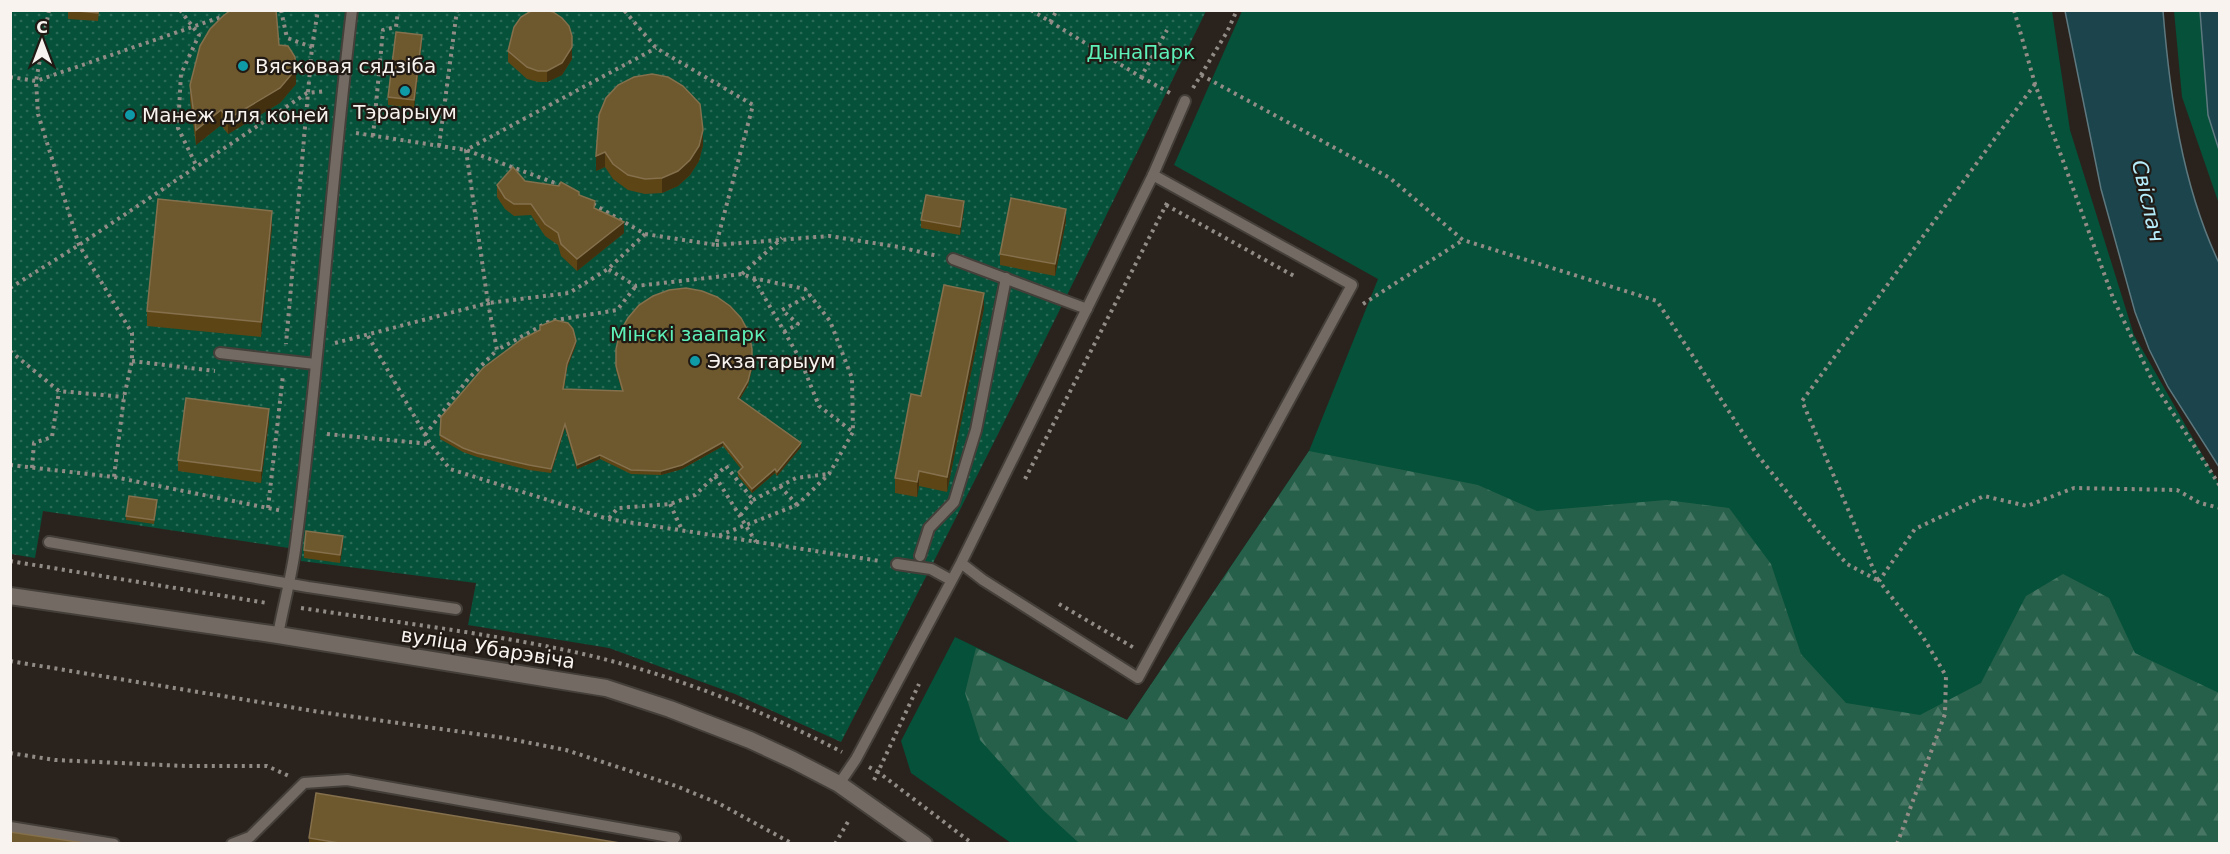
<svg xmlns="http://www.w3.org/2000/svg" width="2230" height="854" font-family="'DejaVu Sans',sans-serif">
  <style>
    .green { fill: #065139 }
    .forest { fill: url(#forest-firs) }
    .park { fill: url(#park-dots) }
    .water { fill: #1b444d; stroke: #5d787e; stroke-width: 1.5 }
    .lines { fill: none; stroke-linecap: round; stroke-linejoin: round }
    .service-casing { stroke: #453f3a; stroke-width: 14 }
    .secondary-casing { stroke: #453f3a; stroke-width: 20 }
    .path { stroke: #928c87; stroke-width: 4; stroke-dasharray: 3 4.5; stroke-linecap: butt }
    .service { stroke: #736a64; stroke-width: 10 }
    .secondary { stroke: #736a64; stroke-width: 16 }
    .wall { fill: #5e4516 }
    .shaded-wall { fill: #42300f }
    .building { fill: #6e582e; stroke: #84704c; stroke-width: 1.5 }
    .culture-dot { fill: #0f9aa8; stroke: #211a14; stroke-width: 2 }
    .labels { text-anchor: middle; stroke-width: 4.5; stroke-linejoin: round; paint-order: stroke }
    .park-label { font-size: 20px; fill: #5df0b8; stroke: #211a14 }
    .poi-label { font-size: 20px; fill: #f8f3ef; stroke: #211a14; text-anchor: start }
    .street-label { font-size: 20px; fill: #f8f3ef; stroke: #211a14 }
    .water-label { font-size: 21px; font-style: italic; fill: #b5edfb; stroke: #211a14 }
  </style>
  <defs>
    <pattern id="forest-firs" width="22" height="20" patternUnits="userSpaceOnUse" patternTransform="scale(1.5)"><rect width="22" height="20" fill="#27604a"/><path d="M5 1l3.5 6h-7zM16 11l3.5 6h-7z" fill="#477764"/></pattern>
    <pattern id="park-dots" width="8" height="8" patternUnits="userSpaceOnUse" patternTransform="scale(1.5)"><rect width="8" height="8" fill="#065139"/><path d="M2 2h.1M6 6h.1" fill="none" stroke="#2b6a56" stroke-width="1.8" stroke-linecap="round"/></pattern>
  </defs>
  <rect width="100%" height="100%" fill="#2a231d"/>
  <g class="green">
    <polygon points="1242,11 2052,11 2070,130 2134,335 2219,484 2219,843 1011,843 911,773 901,741 955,637 1127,720 1309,451 1378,279 1174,165"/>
    <polygon points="2174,11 2219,11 2219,204 2182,97"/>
  </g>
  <polygon class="forest" points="1309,451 1478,485 1537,511 1666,500 1729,508 1771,564 1801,654 1846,703 1920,715 1981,683 2026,596 2063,574 2109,598 2135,653 2219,693 2219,843 1079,843 1043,810 980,740 965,693 976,648 1127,720"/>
  <path class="park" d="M10,11H1206C1087,256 967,500 841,742L735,694L609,648L468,625L476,583L301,561L302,550L43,511L35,558L11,554Z"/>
  <g class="water">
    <path d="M2065,11H2163C2170,97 2182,185 2219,263V467L2168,387L2149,349L2135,312L2101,189Z"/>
    <polygon points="2200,11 2219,11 2219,150 2208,115"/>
  </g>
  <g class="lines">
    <g class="service-casing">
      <g id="service">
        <polyline points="1153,175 1185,101"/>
        <polyline points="953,259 1087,309"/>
        <polyline points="220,353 315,364"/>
        <polyline points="49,542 308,587 456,609"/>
        <polyline points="920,556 929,528 954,502 976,430 1006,278"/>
        <polyline points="897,564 931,569 951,580"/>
        <path d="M278,635C283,607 291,579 295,550C319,371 330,190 352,10"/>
        <polyline points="839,784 856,759 961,563 1153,175 1352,285 1138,678 983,580 961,563"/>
        <polyline points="10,827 114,844"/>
        <polyline points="232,844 250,837 304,783 347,780 675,838"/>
      </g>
    </g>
    <g class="secondary-casing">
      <polyline id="secondary" points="10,596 278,635 606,688 670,709 750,740 793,760 839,784 924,844"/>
    </g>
    <g class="path">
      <polyline points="49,10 36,81 38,114 79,245 132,333 132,361 124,397 114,477"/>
      <polyline points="180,10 199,35 181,74 178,128 197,167"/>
      <polyline points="281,10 287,38 312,47 286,344"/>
      <polyline points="1031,10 1141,77 1167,30"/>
      <polyline points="2014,10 2035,84 2113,298 2153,382 2220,486"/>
      <polyline points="1050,22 1057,10"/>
      <polyline points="312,47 318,10"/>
      <polyline points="1201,75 1390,178 1463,240 1657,301 1756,453 1818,531 1847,564 1879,581"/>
      <polyline points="10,77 36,81 224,16"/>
      <polyline points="1141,77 1170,93"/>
      <polyline points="1193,88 1227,32 1237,10"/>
      <polyline points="356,133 466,150 563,186"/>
      <polyline points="373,136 383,30 396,27 398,10"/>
      <polyline points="439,146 457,10"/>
      <polyline points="593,204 645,234 716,245 753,105 656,48 624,10"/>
      <polyline points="1166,205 1294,276"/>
      <polyline points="645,234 608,269 569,293 488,303 466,150 656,48"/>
      <polyline points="716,245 829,236 899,247 938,256"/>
      <polyline points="742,274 782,238"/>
      <polyline points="754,279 800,359 819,406 853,432"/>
      <polyline points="10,288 79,245 307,93 326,91"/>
      <polyline points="1363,304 1463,240"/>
      <polyline points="784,332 798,324 782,310 810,295"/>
      <polyline points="368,336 431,445 450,469 608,519 718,536 797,505 829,474 853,432 852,378 830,321 805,289 753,278 742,274 636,286 608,269"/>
      <polyline points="335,343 488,303 497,350 550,321 617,310 636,286"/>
      <polyline points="10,351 59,391 124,397"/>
      <polyline points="132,361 215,371"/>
      <polyline points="327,434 430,444"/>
      <polyline points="425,435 468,379 497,350"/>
      <polyline points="10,465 114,477 283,511"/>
      <polyline points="32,468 34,443 52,437 59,391"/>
      <polyline points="715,476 726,466 753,500 739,517"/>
      <polyline points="1025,479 1167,203"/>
      <polyline points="780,486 797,505"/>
      <polyline points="753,500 796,478 828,474"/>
      <polyline points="670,504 682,530"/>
      <polyline points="268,508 283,375"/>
      <polyline points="609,518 618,508 670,504 695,495 715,476 756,542"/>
      <polyline points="719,536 880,561"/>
      <polyline points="10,561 267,603"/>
      <polyline points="1878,580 1802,401 2035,84"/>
      <polyline points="1059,604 1136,649"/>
      <path d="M301,608C394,622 488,633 579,653C671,674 758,708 842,752"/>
      <polyline points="10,661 320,712 505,738 566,750 676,786 718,803 793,844"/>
      <polyline points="10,753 55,760 185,766 267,766 289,776"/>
      <polyline points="869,767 878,772 919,684"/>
      <polyline points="874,780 878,772 973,844"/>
      <polyline points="835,844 849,820"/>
      <polyline points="1897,844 1945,714 1946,676 1923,637 1879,581 1915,529 1984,496 2027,506 2074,488 2177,490 2200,503 2220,508"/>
    </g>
    <use href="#service" class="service"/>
    <use href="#secondary" class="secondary"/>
  </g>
  <g class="wall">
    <polygon points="18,10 32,10 32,12"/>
    <polygon points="99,10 98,21 68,19 68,11"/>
    <polygon points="422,43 414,108 388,105 388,97"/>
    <polygon points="279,45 296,84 280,103 228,134 221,125 196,145 190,100 190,85"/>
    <polygon points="508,51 572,59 562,75 547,82 538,82 527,79 508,62"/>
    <polygon points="652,74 703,145 699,161 690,175 678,186 662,193 645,194 628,190 613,179 605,167 596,171 596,156"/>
    <polygon points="525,181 579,195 624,233 577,271 561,256 558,245 545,236 531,215 514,216 505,209 497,197 497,185"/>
    <polygon points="964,209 960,235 921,228 921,220"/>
    <polygon points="1066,221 1055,276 1000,265 1000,254"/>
    <polygon points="272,226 261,337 147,326 147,311"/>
    <polygon points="984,308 947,492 919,486 917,497 895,493 895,478 921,396"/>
    <polygon points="576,345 567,368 564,389 622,391 616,370 616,349 752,369 748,385 740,399 801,447 777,476 775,473 752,493 738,476 738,472 741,469 723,446 682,469 661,475 631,474 600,459 577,469 565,428 551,473 529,470 477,457 463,452 440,439 441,417"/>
    <polygon points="269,421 261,483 178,471 178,460"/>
    <polygon points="157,504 154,524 126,520 126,516"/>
    <polygon points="343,544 340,563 304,558 304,550"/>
    <polygon points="309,838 620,843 309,843"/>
  </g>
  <g class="shaded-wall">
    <polygon points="422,35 422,43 414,108 414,100"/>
    <polygon points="572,36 572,59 562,75 547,82 547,71"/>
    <polygon points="296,69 296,84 280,103 228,134 228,119"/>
    <polygon points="221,110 221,125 196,145 196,130"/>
    <polygon points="703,130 703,145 699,161 690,175 678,186 662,193 662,178"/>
    <polygon points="605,152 605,167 596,171 596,156"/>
    <polygon points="964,201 964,209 960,235 960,227"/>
    <polygon points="1066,209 1066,221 1055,276 1055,264"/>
    <polygon points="272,211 272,226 261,337 261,322"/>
    <polygon points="624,222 624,233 577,271 577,259"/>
    <polygon points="984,293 984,308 947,492 947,477"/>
    <polygon points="576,341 576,345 567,368 563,393 567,364"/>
    <polygon points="752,365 752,369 748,385 738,402 738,398"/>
    <polygon points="269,409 269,421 261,483 261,471"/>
    <polygon points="565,424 565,428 551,473 551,469"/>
    <polygon points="723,442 723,446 682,469 661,475 661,471"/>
    <polygon points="801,443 801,447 777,476 777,472"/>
    <polygon points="600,455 600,459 577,469 577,465"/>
    <polygon points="775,469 775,473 752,493 752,489"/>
    <polygon points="919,471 919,486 917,497 917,482"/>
    <polygon points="343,536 343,544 340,563 340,555"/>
  </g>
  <g class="building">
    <polygon points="68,10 98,10 98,13"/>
    <polygon points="231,10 276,10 279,45 288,46 295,57 296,69 280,88 228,119 221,110 196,130 190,85 200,46 210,29 223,16"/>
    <polygon points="538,10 546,10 553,12 562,18 569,26 572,36 572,47 562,63 547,71 538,71 527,67 508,51 514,27 521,17 531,11"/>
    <polygon points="396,32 422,35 414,100 388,97"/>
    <polygon points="652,74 668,77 683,86 700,104 703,130 699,146 690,160 678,171 662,178 645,179 628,175 613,164 605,152 596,156 599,115 606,98 618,85 634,77"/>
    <polygon points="513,167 525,181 559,186 561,182 579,192 579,195 595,201 594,208 624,222 577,259 561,244 558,233 545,224 531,204 514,204 505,198 497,185"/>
    <polygon points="926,195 964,201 960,227 921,220"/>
    <polygon points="1011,198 1066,209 1055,264 1000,254"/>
    <polygon points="158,199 272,211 261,322 147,311"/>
    <polygon points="944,285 984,293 947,477 919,471 917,482 895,478 911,394 921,396"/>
    <polygon points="686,288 702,291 717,297 730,306 741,318 749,333 752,349 752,365 748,381 738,398 801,443 777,472 775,469 752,489 738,472 743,467 723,442 682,465 661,471 631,470 600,455 577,465 565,424 551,469 529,465 477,453 463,448 440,435 441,417 483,368 522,339 540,330 540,326 555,320 568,323 573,329 576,341 567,364 563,389 623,391 616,366 616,349 620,332 628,318 639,305 653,296 669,290"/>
    <polygon points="186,398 269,409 261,471 178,460"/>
    <polygon points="129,496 157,500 154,520 126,516"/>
    <polygon points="306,531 343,536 340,555 304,550"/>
    <polygon points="316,793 620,843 339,843 309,838"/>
    <polygon points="10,832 84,843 10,843"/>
  </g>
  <g class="culture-dot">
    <circle cx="243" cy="66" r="6"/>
    <circle cx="405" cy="91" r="6"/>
    <circle cx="130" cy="115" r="6"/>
    <circle cx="695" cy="361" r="6"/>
  </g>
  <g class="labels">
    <g class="park-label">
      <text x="1141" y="59">ДынаПарк</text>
      <text x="688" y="341">Мінскі заапарк</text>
    </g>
    <g class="poi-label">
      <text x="255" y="73">Вясковая сядзіба</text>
      <text x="405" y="119" text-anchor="middle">Тэрарыум</text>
      <text x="142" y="122">Манеж для коней</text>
      <text x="707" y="368">Экзатарыум</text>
    </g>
    <g class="street-label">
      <text transform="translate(488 648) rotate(9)" y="7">вуліца Убарэвіча</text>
    </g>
    <g class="water-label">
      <text transform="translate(2148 201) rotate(77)" y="7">Свіслач</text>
    </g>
  </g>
  <rect width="2230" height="854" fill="none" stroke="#f8f3ef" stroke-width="24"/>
  <g transform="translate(42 42)" stroke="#211a14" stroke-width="4.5" paint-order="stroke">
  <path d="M0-4.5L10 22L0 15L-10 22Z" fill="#f8f3ef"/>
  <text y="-9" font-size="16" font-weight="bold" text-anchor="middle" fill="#f8f3ef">С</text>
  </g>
</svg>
